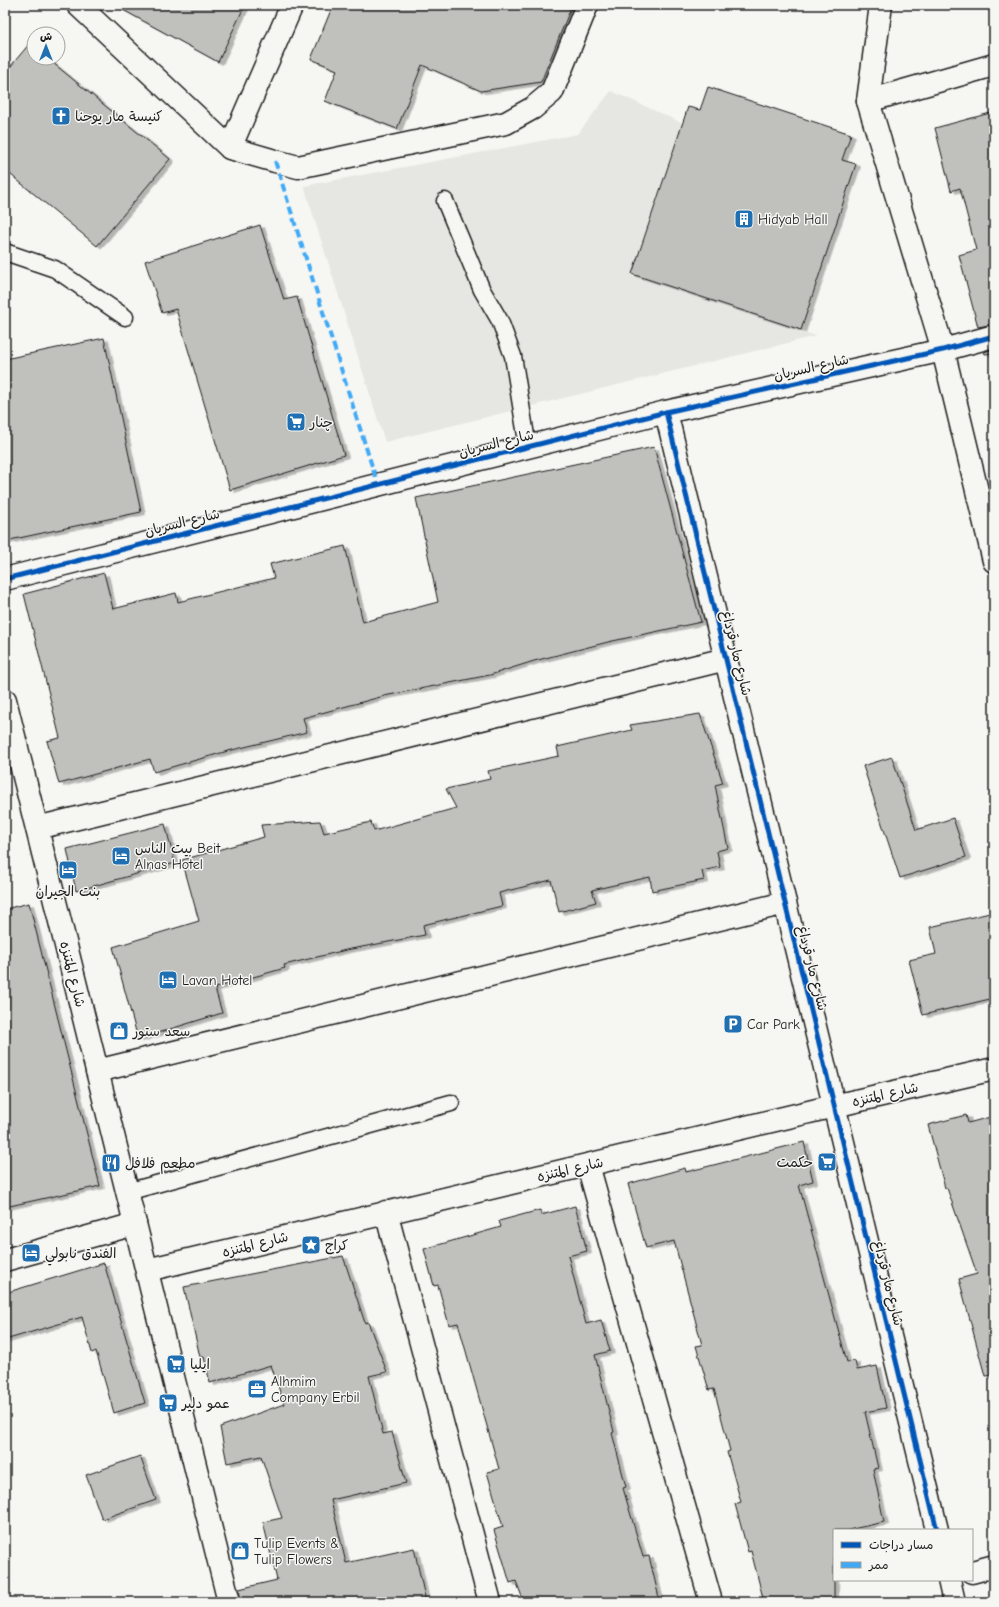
<svg xmlns="http://www.w3.org/2000/svg" width="999" height="1607" font-family="'Comic Neue','Playpen Sans Arabic',sans-serif">
<defs>
<filter id="shadow"><feDropShadow dx="4.5" dy="2.5" stdDeviation="0" flood-color="#0004"/></filter>
</defs>
<rect width="100%" height="100%" fill="#f6f6f2"/>
<filter id="ink" filterUnits="userSpaceOnUse"><feTurbulence type="fractalNoise" baseFrequency=".025" numOctaves="2"/><feDisplacementMap in="SourceGraphic" scale="8" xChannelSelector="R" yChannelSelector="G"/><feConvolveMatrix kernelMatrix="1 2 1 2 8 2 1 2 1" color-interpolation-filters="sRGB"/></filter>
<g filter="url(#ink)">
<!-- built -->
<polygon fill="#e6e6e2" points="611,91 682,123 632,274 816,336 385,442 304,186 578,134"/>
<!-- building -->
<g fill="#c0c0bd" stroke="#1c1c1c" filter="url(#shadow)">
<polygon points="114,5 245,5 218,62"/>
<polygon points="333,5 572,5 541,82 481,91 422,65 397,129 325,101 337,70 311,59"/>
<polygon points="30,43 34,47 34,58 47,58 170,159 97,246 5,170 5,73"/>
<polygon points="708,87 851,134 842,160 856,164 801,330 632,274 688,107 700,110"/>
<polygon points="994,112 994,324 978,327 959,255 976,250 960,188 951,191 935,128"/>
<polygon points="260,225 284,300 297,297 344,455 230,490 176,309 162,313 145,261"/>
<polygon points="104,338 141,512 5,541 5,359"/>
<polygon points="994,349 994,353 985,354 984,352"/>
<polygon points="654,447 701,622 608,642 534,661 490,675 384,696 303,718 307,732 228,751 154,772 150,759 59,784 47,741 60,738 24,594 104,573 113,609 176,593 178,602 274,578 270,564 345,546 363,622 438,602 416,498"/>
<polygon points="700,714 723,783 715,785 728,848 717,851 720,867 702,871 704,880 652,891 650,877 592,890 596,902 559,912 551,880 499,893 502,906 423,925 425,935 346,950 284,965 285,968 215,988 222,1013 138,1039 113,947 199,921 182,860 264,837 261,825 320,821 324,833 371,822 374,831 456,808 446,789 490,779 488,771 559,756 557,747 632,730 630,725"/>
<polygon points="892,757 916,830 953,818 966,857 900,878 863,766"/>
<polygon points="165,824 175,863 76,891 67,849"/>
<polygon points="29,903 100,1186 5,1207 5,909"/>
<polygon points="994,912 994,998 923,1015 909,960 936,954 930,927"/>
<polygon points="966,1115 968,1123 994,1116 994,1375 985,1376 959,1279 977,1274 947,1188 945,1188 928,1125"/>
<polygon points="804,1142 813,1181 799,1185 847,1362 855,1361 857,1370 877,1366 886,1408 865,1412 878,1468 873,1469 884,1522 848,1530 834,1530 834,1602 764,1602 751,1551 748,1552 735,1504 741,1502 727,1452 730,1451 714,1389 709,1390 696,1346 702,1345 674,1241 646,1248 628,1184 685,1168 686,1172"/>
<polygon points="575,1206 587,1251 568,1256 586,1324 601,1320 610,1351 595,1355 614,1432 612,1433 626,1487 623,1488 643,1557 649,1556 660,1602 524,1602 516,1581 510,1583 494,1530 503,1527 487,1472 499,1469 458,1323 449,1325 438,1285 434,1286 424,1249 501,1227 499,1221 540,1210 541,1215"/>
<polygon points="343,1256 365,1323 368,1322 387,1372 369,1376 383,1434 392,1432 406,1483 331,1500 346,1563 414,1548 426,1602 241,1602 239,1589 277,1580 263,1522 282,1518 261,1456 227,1463 220,1427 284,1404 271,1365 210,1383 204,1357 200,1357 184,1287"/>
<polygon points="104,1263 145,1403 114,1413 96,1351 92,1353 82,1317 5,1340 5,1293"/>
<polygon points="140,1456 156,1500 102,1519 86,1475"/>
</g>
<g fill="none" stroke-linecap="round" stroke-linejoin="round">
<!-- lane casing -->
<g stroke="#1c1c1c" stroke-width="19">
<g id="lane">
<polyline points="445,201 482,290 500,321 513,356 528,448"/>
<polyline points="5,252 55,269 125,317"/>
<polyline points="127,1192 451,1103"/>
</g>
</g>
<!-- street casing -->
<g stroke="#1c1c1c" stroke-width="25">
<g id="street">
<polyline points="78,5 230,148 275,161 298,167 506,123 533,108 552,92 587,5"/>
<polyline points="881,5 868,101 943,350 994,561"/>
<polyline points="868,101 994,65"/>
<polyline points="230,148 292,5"/>
<polyline points="666,412 937,1530"/>
<polyline points="5,579 666,412 943,350 994,336"/>
<polyline points="37,828 726,659"/>
<polyline points="97,1071 785,903"/>
<polyline points="588,1165 711,1602"/>
<polyline points="386,1212 490,1602"/>
<polyline points="147,1270 834,1106 994,1069"/>
<polyline points="972,1572 994,1566"/>
<polyline points="949,1580 954,1602"/>
</g>
</g>
<!-- secondary casing -->
<g stroke="#1c1c1c" stroke-width="25">
<g id="secondary">
<polyline points="5,700 229,1602"/>
<polyline points="5,1260 135,1224"/>
</g>
</g>
<!-- lane -->
<use href="#lane" stroke="#f6f6f2" stroke-width="16"/>
<!-- street -->
<use href="#street" stroke="#f6f6f2" stroke-width="22"/>
<!-- secondary -->
<use href="#secondary" stroke="#f6f6f2" stroke-width="22"/>
<!-- quiet -->
<polyline stroke="#3fa9f5" stroke-width="4" stroke-dasharray="8 4" stroke-linecap="butt" points="275,161 378,485"/>
<!-- cycleway casing -->
<g stroke="#f6f6f2" stroke-width="8">
<g id="cycleway">
<polyline points="666,412 937,1530"/>
<polyline points="5,579 666,412 943,350 994,336"/>
</g>
</g>
<!-- cycleway -->
<use href="#cycleway" stroke="#0057b8" stroke-width="5"/>
</g>
</g>
<!-- icons -->
<defs>
<g id="church-square" transform="scale(1)"><rect x="-9" y="-9" width="18" height="18" rx="4" fill="#1f6fb2" stroke="#f6f6f2"/><path d="M-1.2-6h2.4v3.5h3.3v2.4h-3.3V6h-2.4V-.1h-3.3v-2.4h3.3Z" fill="#fff"/></g>
<g id="building-square" transform="scale(1)"><rect x="-9" y="-9" width="18" height="18" rx="4" fill="#1f6fb2" stroke="#f6f6f2"/><path d="M-4-6H4V6H1V3H-1V6H-4ZM-2.5-4.3h1.7v1.8h-1.7ZM.8-4.3h1.7v1.8H.8ZM-2.5-1h1.7V.8h-1.7ZM.8-1h1.7V.8H.8Z" fill="#fff"/></g>
<g id="supermarket-square" transform="scale(1)"><rect x="-9" y="-9" width="18" height="18" rx="4" fill="#1f6fb2" stroke="#f6f6f2"/><path d="M-6-5.5h2.5l.6 2H6L4.5 2H-2.5L-4.4-4H-6ZM-1.5 3.2a1.3 1.3 0 1 0 .1 0ZM3 3.2a1.3 1.3 0 1 0 .1 0Z" fill="#fff"/></g>
<g id="hotel-square" transform="scale(1)"><rect x="-9" y="-9" width="18" height="18" rx="4" fill="#1f6fb2" stroke="#f6f6f2"/><path d="M-6-4.5h1.5V1H6V5H4.5V3h-9V5H-6ZM-4 0a1.8 1.8 0 1 1 3.6 0ZM.5 0V-2.5h3Q6-2.5 6 0Z" fill="#fff"/></g>
<g id="parking-square" transform="scale(1)"><rect x="-9" y="-9" width="18" height="18" rx="4" fill="#1f6fb2" stroke="#f6f6f2"/><path d="M-3.5-5.5H1a3.5 3.5 0 0 1 0 7H-1V5.5H-3.5ZM-1-3.4V-.6H.8a1.4 1.4 0 0 0 0-2.8Z" fill="#fff"/></g>
<g id="shop-square" transform="scale(1)"><rect x="-9" y="-9" width="18" height="18" rx="4" fill="#1f6fb2" stroke="#f6f6f2"/><path d="M-5-2.5h2.3a2.7 3.5 0 0 1 5.4 0H5L5.5 6h-11ZM-1.5-2.5h3a1.5 2.3 0 0 0-3 0Z" fill="#fff"/></g>
<g id="restaurant-square" transform="scale(1)"><rect x="-9" y="-9" width="18" height="18" rx="4" fill="#1f6fb2" stroke="#f6f6f2"/><path d="M-5-6h1v4h1v-4h1v4h1v-4h1v5L-1.5 .5V6h-2V.5L-5-1ZM5-6V6H3V1.5H1.5Q1.5-4 5-6Z" fill="#fff"/></g>
<g id="sight-square" transform="scale(1)"><rect x="-9" y="-9" width="18" height="18" rx="4" fill="#1f6fb2" stroke="#f6f6f2"/><path d="M0-6L1.8-2.2L6-1.7L2.9 1.2L3.7 5.4L0 3.3L-3.7 5.4L-2.9 1.2L-6-1.7L-1.8-2.2Z" fill="#fff"/></g>
<g id="office-square" transform="scale(1)"><rect x="-9" y="-9" width="18" height="18" rx="4" fill="#1f6fb2" stroke="#f6f6f2"/><path d="M-6-3h4V-5.5h4V-3h4V5H-6ZM-1-4.5V-3h2v-1.5ZM-6 0V1H6V0Z" fill="#fff"/></g>
</defs>
<g fill-rule="evenodd">
<use href="#church-square" x="61" y="116"/>
<use href="#building-square" x="744" y="219"/>
<use href="#supermarket-square" x="296" y="422"/>
<use href="#hotel-square" x="121" y="856"/>
<use href="#hotel-square" x="68" y="870"/>
<use href="#hotel-square" x="168" y="980"/>
<use href="#parking-square" x="733" y="1024"/>
<use href="#shop-square" x="119" y="1031"/>
<use href="#supermarket-square" x="827" y="1162"/>
<use href="#restaurant-square" x="111" y="1163"/>
<use href="#sight-square" x="311" y="1245"/>
<use href="#hotel-square" x="31" y="1253"/>
<use href="#supermarket-square" x="176" y="1364"/>
<use href="#office-square" x="257" y="1389"/>
<use href="#supermarket-square" x="168" y="1403"/>
<use href="#shop-square" x="240" y="1551"/>
</g>
<g text-anchor="middle" stroke-width="3" stroke-linejoin="round" paint-order="stroke">
<!-- poi labels -->
<g font-size="14" fill="#1c1c1c" stroke="#f6f6f2" text-anchor="start">
<text x="75" y="121">كنيسة مار يوحنا</text>
<text x="758" y="224">Hidyab Hall</text>
<text x="310" y="427">چنار</text>
<text x="135" y="853">بيت الناس Beit<tspan x="135" dy="16">Alnas Hotel</tspan></text>
<text x="68" y="896" text-anchor="middle">بنت الجيران</text>
<text x="182" y="985">Lavan Hotel</text>
<text x="747" y="1029">Car Park</text>
<text x="133" y="1036">سعد ستور</text>
<text x="813" y="1167" text-anchor="end">حكمت</text>
<text x="125" y="1168">مطعم فلافل</text>
<text x="325" y="1250">كراج</text>
<text x="45" y="1258">الفندق نابولي</text>
<text x="190" y="1369">ايليا</text>
<text x="271" y="1386">Alhmim<tspan x="271" dy="16">Company Erbil</tspan></text>
<text x="182" y="1408">عمو دلير</text>
<text x="254" y="1548">Tulip Events &amp;<tspan x="254" dy="16">Tulip Flowers</tspan></text>
</g>
<!-- street labels -->
<g font-size="14" fill="#1c1c1c" stroke="#f6f6f2">
<text transform="translate(811 367) rotate(-13)" y="5">شارع السريان</text>
<text transform="translate(496 443) rotate(-14)" y="5">شارع السريان</text>
<text transform="translate(182 522) rotate(-14)" y="5">شارع السريان</text>
<text transform="translate(737 653) rotate(76)" y="5">شارع مار قرداغ</text>
<text transform="translate(813 968) rotate(76)" y="5">شارع مار قرداغ</text>
<text transform="translate(73 974) rotate(76)" y="5">شارع المتنزه</text>
<text transform="translate(885 1094) rotate(-13)" y="5">شارع المتنزه</text>
<text transform="translate(570 1169) rotate(-13)" y="5">شارع المتنزه</text>
<text transform="translate(255 1244) rotate(-14)" y="5">شارع المتنزه</text>
<text transform="translate(889 1283) rotate(76)" y="5">شارع مار قرداغ</text>
</g>
</g>
<!-- margin -->
<rect width="999" height="1607" fill="none" stroke="#f6f6f2" stroke-width="20"/>
<rect x="10" y="10" width="979" height="1587" fill="none" stroke="#1c1c1c" stroke-width="1.5" filter="url(#ink)"/>
<!-- legend -->
<rect x="833" y="1529" width="140" height="52" fill="#f6f6f2" stroke="#9f9f9c"/>
<rect x="841" y="1542" width="20" height="6" fill="#0057b8" stroke="#9f9f9c"/>
<text x="869" y="1549" font-size="12" fill="#1c1c1c">مسار دراجات</text>
<rect x="841" y="1562" width="20" height="6" fill="#3fa9f5" stroke="#9f9f9c"/>
<text x="869" y="1569" font-size="12" fill="#1c1c1c">ممر</text>
<!-- north arrow -->
<g transform="translate(46 46)"><circle r="19" fill="#f6f6f2" stroke="#9f9f9c"/>
<path d="M0-3L7 15L0 10L-7 15Z" fill="#1f6fb2"/>
<text y="-6" font-size="11" font-weight="bold" text-anchor="middle" fill="#1c1c1c">ش</text>
</g>
</svg>
